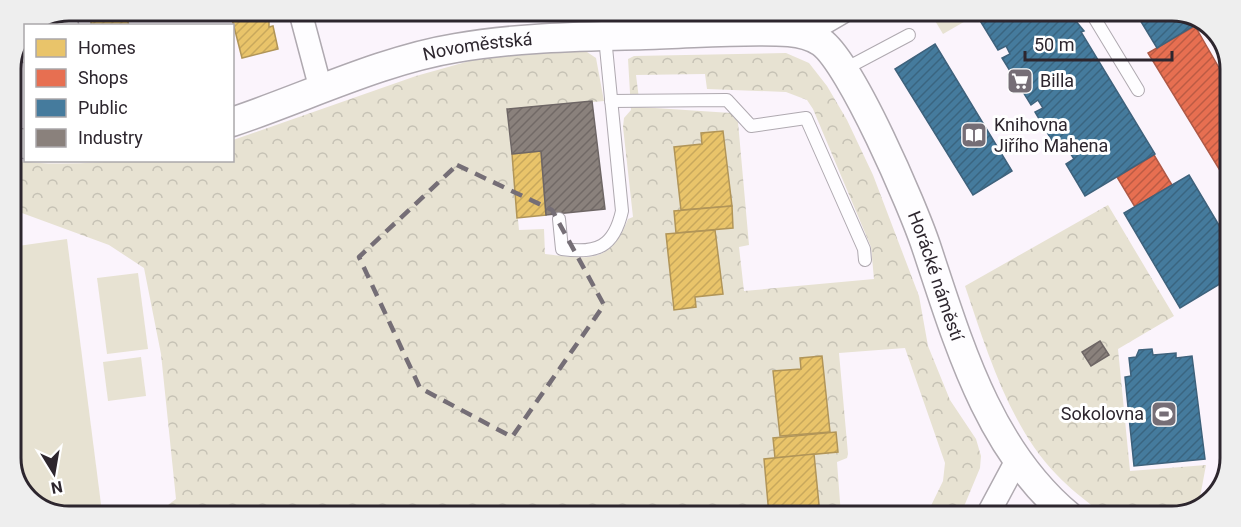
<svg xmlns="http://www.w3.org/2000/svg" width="1241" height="527" font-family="Roboto,sans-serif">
<defs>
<pattern id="forest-crowns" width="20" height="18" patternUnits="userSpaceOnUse" patternTransform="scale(1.5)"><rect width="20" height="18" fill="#e7e2d2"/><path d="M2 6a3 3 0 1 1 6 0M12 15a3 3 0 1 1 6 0" fill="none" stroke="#c6c2b5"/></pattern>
<pattern id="homes-hatch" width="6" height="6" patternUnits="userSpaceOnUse" patternTransform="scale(1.5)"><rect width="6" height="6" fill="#e9c46a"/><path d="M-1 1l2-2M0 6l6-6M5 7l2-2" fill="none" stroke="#c8a85c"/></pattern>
<pattern id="shops-hatch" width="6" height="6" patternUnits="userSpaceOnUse" patternTransform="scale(1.5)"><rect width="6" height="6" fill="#e76f51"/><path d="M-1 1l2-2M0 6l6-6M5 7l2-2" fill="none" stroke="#bc5b44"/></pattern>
<pattern id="public-hatch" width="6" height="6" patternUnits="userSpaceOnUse" patternTransform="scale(1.5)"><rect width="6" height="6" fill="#457b9d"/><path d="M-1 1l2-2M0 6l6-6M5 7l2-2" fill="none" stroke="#3a6580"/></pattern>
<pattern id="industry-hatch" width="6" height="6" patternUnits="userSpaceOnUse" patternTransform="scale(1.5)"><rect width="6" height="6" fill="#8a817c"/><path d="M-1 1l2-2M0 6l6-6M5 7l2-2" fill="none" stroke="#716966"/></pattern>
</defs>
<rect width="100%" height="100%" fill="#fbf4fc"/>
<!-- green -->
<g fill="#e7e2d2">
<polygon points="931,14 965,14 969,19 943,34"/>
<polygon points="67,239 102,512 47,512 22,493 11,462 11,247"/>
<polygon points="138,273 148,349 107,354 97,278"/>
<polygon points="141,357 146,396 108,401 103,362"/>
</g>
<!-- forest -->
<g fill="url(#forest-crowns)" fill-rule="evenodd">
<path d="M569,49L584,50L596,58L604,101L507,110L519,230L544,229L545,254C588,259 610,265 628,219L633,217L623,127L624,118L631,110L628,59L634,56L786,53L809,63L827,86L847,120L873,175L919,296L928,346L950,400L976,439L981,456L980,468L960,516H926L943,481L945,463L905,348L839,353L848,454L847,458L837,462L841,515L157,513L176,499L161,354L144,268L109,245L11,209V160C55,167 96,162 140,160C171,159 202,160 232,160L233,140L416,76L473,60ZM705,74L707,89L786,92L807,100L813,109L871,247L874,279L744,291L739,247L749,245L738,122L731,113L640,107L636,75Z"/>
<path d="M1108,205L1174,316L1118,349L1130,471L1206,465L1198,508L1172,516H1105C1089,503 1071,490 1056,474C1009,426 986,348 965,286Z"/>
</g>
<!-- homes -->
<g fill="url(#homes-hatch)" stroke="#b19558" stroke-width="1.5">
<polygon points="91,11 125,11 129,26 91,26"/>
<polygon points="230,11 269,11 269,27 273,26 278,49 242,58"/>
<polygon points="723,131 732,206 681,210 674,147 702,144 701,133"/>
<polygon points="541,151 546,215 517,218 512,154"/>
<polygon points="732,206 733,228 676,233 674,211"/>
<polygon points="715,230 723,294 695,297 696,307 674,310 666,234"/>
<polygon points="822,356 830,432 780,436 773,371 801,369 800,358"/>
<polygon points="836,432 838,452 775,458 773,438"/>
<polygon points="814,454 820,515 769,515 764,459"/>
</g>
<!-- shops -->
<g fill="url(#shops-hatch)" stroke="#af5946" stroke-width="1.5">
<polygon points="1195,26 1230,87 1229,174 1224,177 1148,53"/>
<polygon points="1154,155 1172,185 1135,207 1117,177"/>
</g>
<!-- public -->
<g fill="url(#public-hatch)" stroke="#3e627c" stroke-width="1.5">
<polygon points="987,14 1070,14 1084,31 1081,32 1155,154 1085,196 1066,164 1074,159 1062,140 1054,144 1035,112 1043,108 1038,100 1031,105 1002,58 1010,54 1006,46 998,50 979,19"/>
<polygon points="1149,15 1194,15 1202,21 1157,48 1140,20"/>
<polygon points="935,44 1012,171 973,195 895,69"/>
<polygon points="1189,175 1229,242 1228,279 1180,308 1124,213"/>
<polygon points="1152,349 1153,355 1176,353 1176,358 1192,356 1205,459 1134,466 1125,377 1131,376 1129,358 1136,357 1139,350"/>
</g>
<!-- industry -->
<g fill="url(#industry-hatch)" stroke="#6e6665" stroke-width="1.5">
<polygon points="592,101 605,209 546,215 541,151 512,154 507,109"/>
<polygon points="1100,341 1109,355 1091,366 1082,352"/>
</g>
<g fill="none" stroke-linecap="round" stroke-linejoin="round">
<!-- service casing -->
<g stroke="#afa9b0" stroke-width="14">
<g id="service">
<polyline points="1092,14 1138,90"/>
<polyline points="843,70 909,35"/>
<polyline points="611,101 727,100 751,126 806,118 864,249 865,260"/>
<path d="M559,219L562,249C597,254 614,247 622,211L605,37"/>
</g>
</g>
<!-- minor casing -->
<g stroke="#afa9b0" stroke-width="25">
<g id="minor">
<polyline points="300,11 321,90"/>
<polyline points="63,13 67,26"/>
<polyline points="798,13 805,34 841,13"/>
<polyline points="22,40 26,51"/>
<polyline points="987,516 1017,460"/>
</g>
</g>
<!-- tertiary casing -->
<g stroke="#afa9b0" stroke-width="31">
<g id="tertiary">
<path id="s1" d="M232,122C304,98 382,60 456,48C518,37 582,37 645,35C693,34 742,29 789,32C800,33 812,36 821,42C851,63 913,207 926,246C958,342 988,449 1069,516"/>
<polyline points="11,142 26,144"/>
</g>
</g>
<!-- service -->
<use href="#service" stroke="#fefdff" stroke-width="12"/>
<!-- minor -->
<use href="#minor" stroke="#fefdff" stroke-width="22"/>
<!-- tertiary -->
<use href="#tertiary" stroke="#fefdff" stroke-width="28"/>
</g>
<!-- marked area -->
<path fill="none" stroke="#756e76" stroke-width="4.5" stroke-dasharray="12 8" stroke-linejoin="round" d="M457,165L552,210L604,305L512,437L420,388L359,257Z"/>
<!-- icons -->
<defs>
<g id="supermarket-square" transform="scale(1.35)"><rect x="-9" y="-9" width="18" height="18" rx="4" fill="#756e76" stroke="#fff"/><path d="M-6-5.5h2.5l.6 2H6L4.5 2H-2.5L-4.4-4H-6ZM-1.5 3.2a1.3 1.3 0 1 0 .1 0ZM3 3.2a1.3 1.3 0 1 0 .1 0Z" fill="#fff"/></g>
<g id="library-square" transform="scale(1.35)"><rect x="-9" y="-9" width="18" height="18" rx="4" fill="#756e76" stroke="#fff"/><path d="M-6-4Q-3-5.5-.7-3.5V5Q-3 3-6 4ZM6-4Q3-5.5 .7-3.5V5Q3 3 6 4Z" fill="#fff"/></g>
<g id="stadium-square" transform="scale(1.35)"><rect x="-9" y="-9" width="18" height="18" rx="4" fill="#756e76" stroke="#fff"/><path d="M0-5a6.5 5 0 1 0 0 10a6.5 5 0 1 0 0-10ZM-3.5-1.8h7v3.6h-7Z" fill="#fff"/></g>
</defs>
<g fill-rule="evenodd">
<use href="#supermarket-square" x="1020" y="81"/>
<use href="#library-square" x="974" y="135"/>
<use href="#stadium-square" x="1164" y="414"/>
</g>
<g text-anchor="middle" stroke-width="6" stroke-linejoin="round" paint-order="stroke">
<!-- street labels -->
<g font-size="18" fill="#2d262e" stroke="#fff">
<text dy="6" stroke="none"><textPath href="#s1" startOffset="258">Novoměstská</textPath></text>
<text dy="6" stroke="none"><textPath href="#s1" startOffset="866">Horácké náměstí</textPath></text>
</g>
<!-- poi labels -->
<g font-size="18" fill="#2d262e" stroke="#fff" text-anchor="start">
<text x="1040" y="87">Billa</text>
<text x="994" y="131">Knihovna<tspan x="994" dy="21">Jiřího Mahena</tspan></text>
<text x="1144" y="420" text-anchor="end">Sokolovna</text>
</g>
</g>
<!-- crop -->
<path d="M0 0H1241V527H0ZM69 21H1172A48 48 0 0 1 1220 69V458A48 48 0 0 1 1172 506H69A48 48 0 0 1 21 458V69A48 48 0 0 1 69 21Z" fill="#eee" fill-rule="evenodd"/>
<path fill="none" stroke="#2d262e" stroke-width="3" d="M69 21H1172A48 48 0 0 1 1220 69V458A48 48 0 0 1 1172 506H69A48 48 0 0 1 21 458V69A48 48 0 0 1 69 21Z"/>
<!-- legend -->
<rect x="24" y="24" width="210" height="138" fill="#ffffff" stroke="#aba8ab" stroke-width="1.5"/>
<rect x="36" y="39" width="30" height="18" fill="#e9c46a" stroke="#aba8ab" stroke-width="1.5"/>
<text x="78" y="54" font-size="18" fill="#2d262e">Homes</text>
<rect x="36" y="69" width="30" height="18" fill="#e76f51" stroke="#aba8ab" stroke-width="1.5"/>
<text x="78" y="84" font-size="18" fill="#2d262e">Shops</text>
<rect x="36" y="99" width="30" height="18" fill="#457b9d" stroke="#aba8ab" stroke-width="1.5"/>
<text x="78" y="114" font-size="18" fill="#2d262e">Public</text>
<rect x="36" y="129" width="30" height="18" fill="#8a817c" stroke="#aba8ab" stroke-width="1.5"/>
<text x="78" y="144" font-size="18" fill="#2d262e">Industry</text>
<!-- north arrow -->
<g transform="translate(54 473) rotate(169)" stroke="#ffffff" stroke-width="4.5" paint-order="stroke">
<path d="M0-4.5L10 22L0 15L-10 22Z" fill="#2d262e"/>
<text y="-9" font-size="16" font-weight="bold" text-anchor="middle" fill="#2d262e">N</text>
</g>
<!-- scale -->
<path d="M1025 51v9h147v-9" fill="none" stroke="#2d262e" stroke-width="3"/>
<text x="1034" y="51" font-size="18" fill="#2d262e" stroke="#ffffff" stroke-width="4.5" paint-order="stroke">50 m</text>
</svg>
